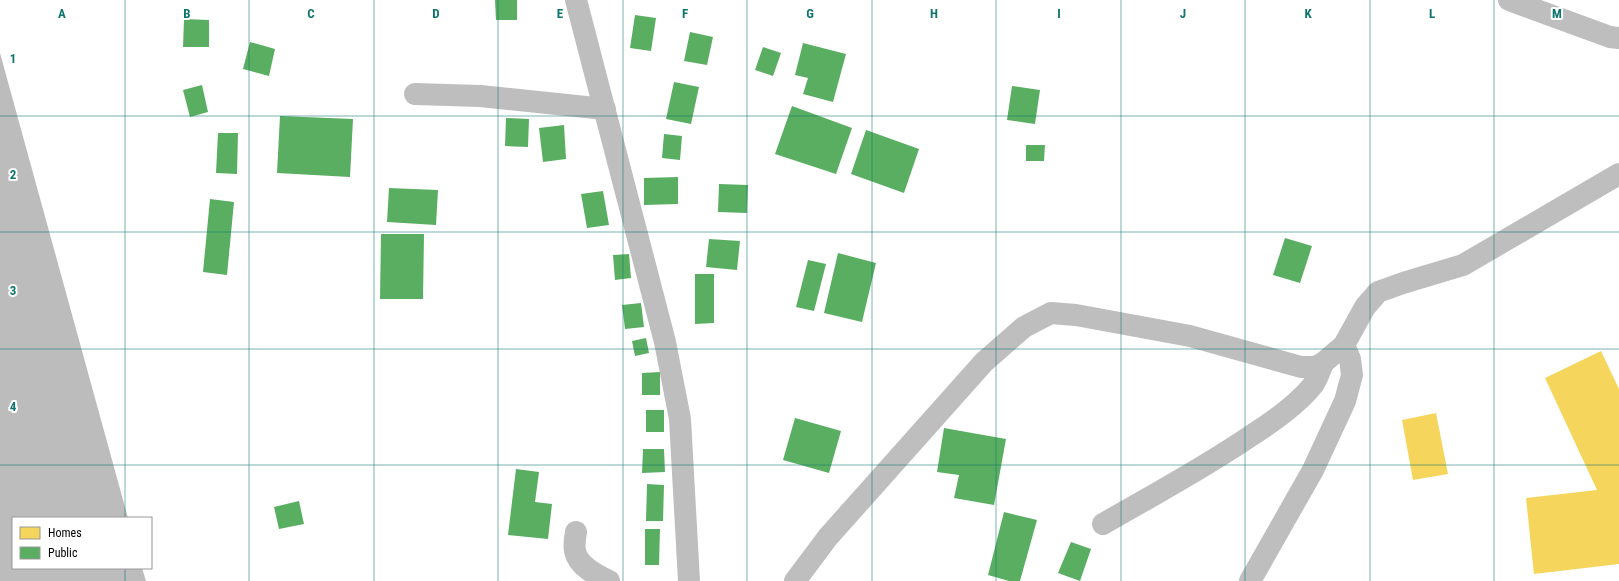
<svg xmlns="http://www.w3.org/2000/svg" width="1619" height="581" font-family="'Roboto Condensed',sans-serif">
<rect width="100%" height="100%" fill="#fff"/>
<!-- water -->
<polygon fill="#bcbcbc" points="0,53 128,518 13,518 13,568 142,568 146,581 0,581"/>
<!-- homes -->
<g fill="#f6d55c">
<polygon points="1601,351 1619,389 1619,564 1534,574 1526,498 1597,490 1545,378"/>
<polygon points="1436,413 1448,474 1413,480 1402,420"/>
</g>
<!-- public -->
<g fill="#5aae61">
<polygon points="495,0 517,0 517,20 496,20"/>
<polygon points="635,15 656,18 651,51 630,48"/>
<polygon points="184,19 209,20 209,47 183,47"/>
<polygon points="690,32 713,37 707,65 684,61"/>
<polygon points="250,42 275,49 269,76 243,69"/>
<polygon points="803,43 846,54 833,102 803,94 808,78 795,75"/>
<polygon points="763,47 781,53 773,76 755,70"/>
<polygon points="674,82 699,87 691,124 666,119"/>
<polygon points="202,85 208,112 190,117 183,90"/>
<polygon points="1012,86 1040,90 1035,124 1007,120"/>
<polygon points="792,106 852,128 836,174 775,154"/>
<polygon points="280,116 353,119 350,177 277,173"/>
<polygon points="506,118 529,119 528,147 505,146"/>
<polygon points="564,125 566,159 543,162 539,128"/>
<polygon points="866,130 919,149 904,193 851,174"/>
<polygon points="218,133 238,133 237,174 216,173"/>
<polygon points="664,134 682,136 680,160 662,158"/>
<polygon points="1026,145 1045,145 1044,161 1026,161"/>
<polygon points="678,177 678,204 644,205 644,178"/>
<polygon points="719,184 748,185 747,213 718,212"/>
<polygon points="389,188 438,190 436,225 387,222"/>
<polygon points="603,191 609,225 587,228 581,194"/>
<polygon points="210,199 234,202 227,275 203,272"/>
<polygon points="381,234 424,234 423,299 380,299"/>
<polygon points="1285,238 1312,246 1300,283 1273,275"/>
<polygon points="709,239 740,241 737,270 706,267"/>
<polygon points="838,253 876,263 862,322 824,313"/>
<polygon points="629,254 631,278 615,280 613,255"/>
<polygon points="808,260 826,264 814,311 796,307"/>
<polygon points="695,274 714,274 714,323 695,324"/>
<polygon points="641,303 644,327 625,329 622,305"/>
<polygon points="646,338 649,353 635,356 632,341"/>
<polygon points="660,372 660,395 642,395 642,373"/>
<rect x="646" y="410" width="18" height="22"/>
<polygon points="795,418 841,431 829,473 783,460"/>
<polygon points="944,428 1006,439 994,505 954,498 959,475 937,472"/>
<polygon points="643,449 664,449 665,472 642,473"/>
<polygon points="516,469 539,472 535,502 552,504 548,539 508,535"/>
<polygon points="647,484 664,485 663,521 646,521"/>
<polygon points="299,501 304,524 279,529 274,507"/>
<polygon points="1004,512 1037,520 1020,581 1009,581 988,575"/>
<polygon points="645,529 660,529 659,565 645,565"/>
<polygon points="1071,542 1091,549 1080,581 1058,573"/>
</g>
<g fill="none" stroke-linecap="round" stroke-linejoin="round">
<!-- street -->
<g stroke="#bebebe" stroke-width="22">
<polyline points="576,0 665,342 680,419 689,581"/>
<polyline points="1509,0 1610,37 1619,38"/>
<polyline points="415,94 480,96 605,109"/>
<path d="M1103,524C1153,495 1204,468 1252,435C1274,421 1297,405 1313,385C1318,378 1320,370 1323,363"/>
<path d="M576,532C575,537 574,545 575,551C578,566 596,575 609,581"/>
<polyline points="795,581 828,537 984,362 1024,327 1051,313 1076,315 1190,336 1301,367 1315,367 1323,363 1344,345 1365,307 1378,292 1403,283 1463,265 1619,174"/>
<polyline points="1250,581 1313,470 1345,401 1352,375 1350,359 1344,345"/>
</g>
</g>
<!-- grid -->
<path fill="none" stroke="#0f766e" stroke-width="1" stroke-opacity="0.55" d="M125,0V518M249,0V581M374,0V581M498,0V581M623,0V581M747,0V581M872,0V581M996,0V581M1121,0V581M1245,0V581M1370,0V581M1494,0V581M0,116H1619M0,232H1619M0,349H1619M0,465H1619M125,568V581"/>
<g font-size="13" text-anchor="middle" font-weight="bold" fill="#0f766e" stroke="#fff" stroke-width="4" stroke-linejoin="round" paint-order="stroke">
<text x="62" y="18">A</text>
<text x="187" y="18">B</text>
<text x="311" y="18">C</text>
<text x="436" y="18">D</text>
<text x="560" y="18">E</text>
<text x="685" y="18">F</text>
<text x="810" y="18">G</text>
<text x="934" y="18">H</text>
<text x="1059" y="18">I</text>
<text x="1183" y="18">J</text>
<text x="1308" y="18">K</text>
<text x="1432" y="18">L</text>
<text x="1557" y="18">M</text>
<text x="13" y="63">1</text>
<text x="13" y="179">2</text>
<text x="13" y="295">3</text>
<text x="13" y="411">4</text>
</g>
<!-- legend -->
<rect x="12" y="517" width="140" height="52" fill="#ffffff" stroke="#999999"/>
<rect x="20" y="527" width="20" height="12" fill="#f6d55c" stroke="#999999"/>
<text x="48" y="537" font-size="12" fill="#000000">Homes</text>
<rect x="20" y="547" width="20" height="12" fill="#5aae61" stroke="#999999"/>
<text x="48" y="557" font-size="12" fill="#000000">Public</text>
</svg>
